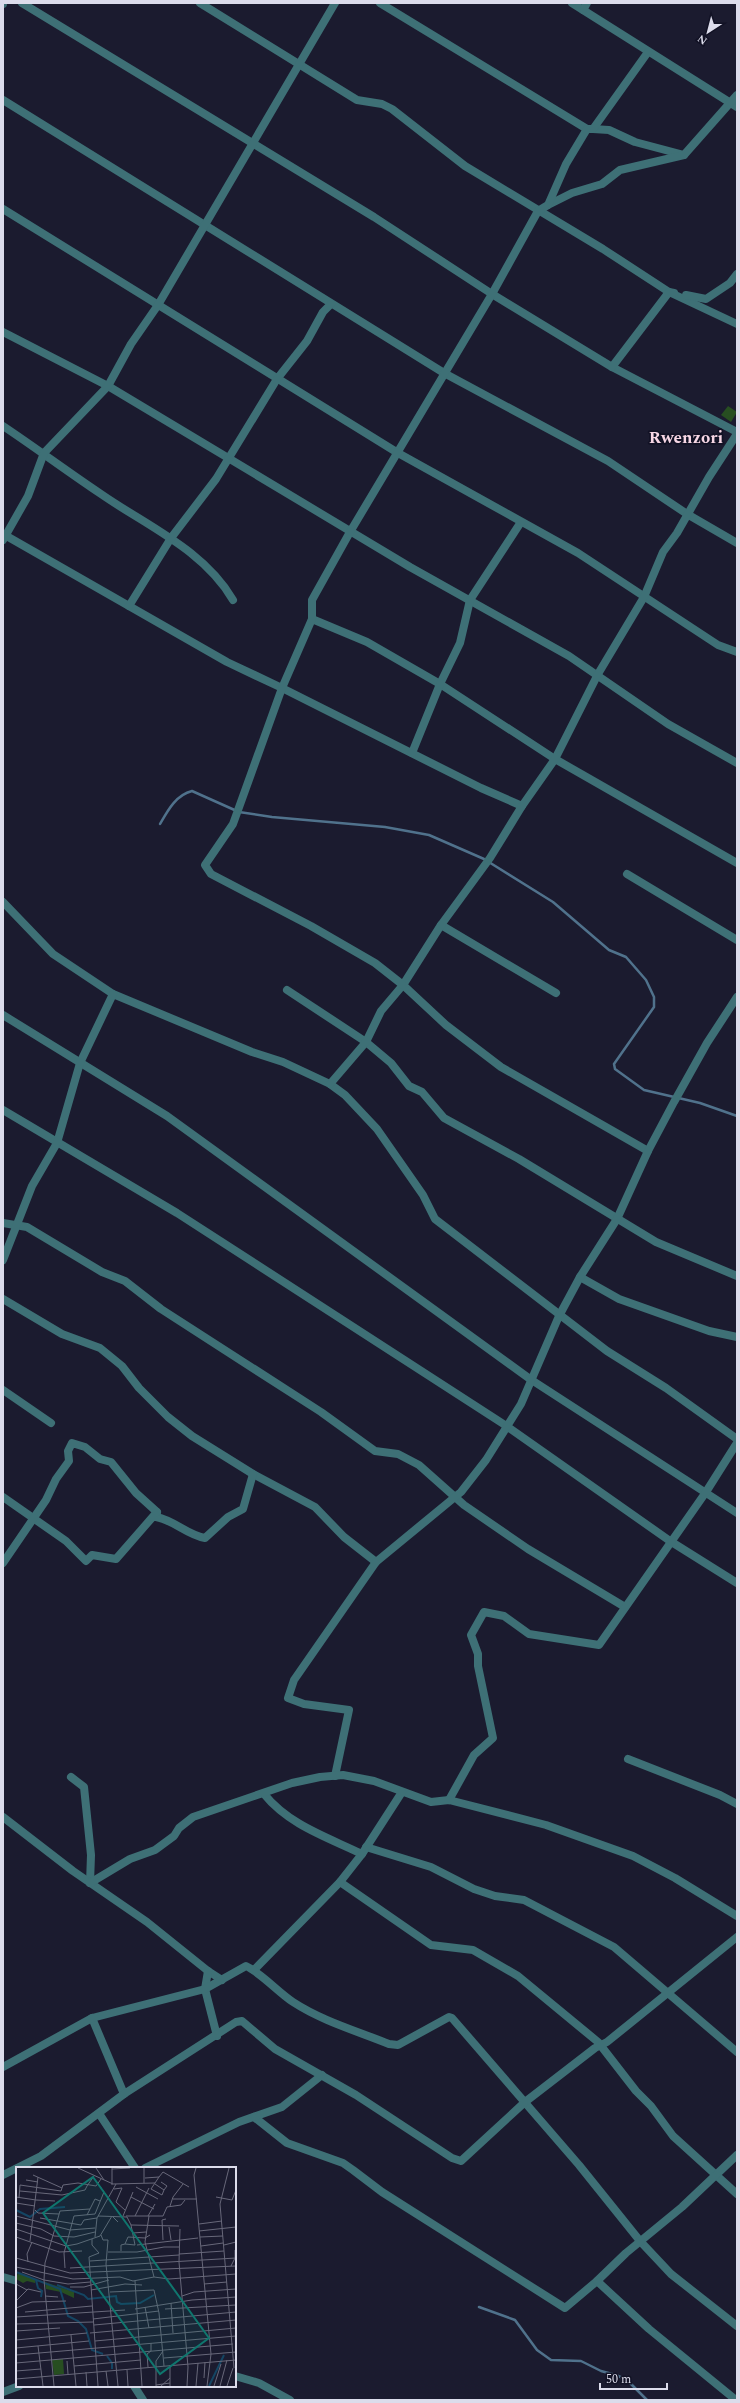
<svg xmlns="http://www.w3.org/2000/svg" width="740" height="2403" font-family="Spectral,serif">
<rect width="100%" height="100%" fill="#1b1b2f"/>
<!-- green -->
<polygon fill="#274e21" points="728,406 737,412 731,422 721,415"/>
<g fill="none" stroke-linecap="round" stroke-linejoin="round">
<!-- stream -->
<g stroke="#50728c" stroke-width="2.5">
<path d="M160,824C168,810 176,795 192,791L239,812L272,817L385,827L429,835L484,859L553,902L609,950L626,957L646,980L654,997V1007L614,1064L615,1069L644,1090L700,1103L737,1116"/>
<polyline points="479,2307 515,2320 537,2350 551,2360 581,2361 601,2371 616,2375 627,2380 647,2400"/>
</g>
<!-- minor -->
<g stroke="#3e7076" stroke-width="8">
<polyline points="22,3 374,217 492,294 612,367 737,432"/>
<polyline points="200,3 357,100 382,104 392,109 465,166 603,249 669,292 737,324"/>
<polyline points="380,3 587,129"/>
<polyline points="572,3 737,107"/>
<polyline points="3,4 3,3"/>
<polyline points="583,10 587,3"/>
<polyline points="3,100 444,373 608,461 687,514 737,543"/>
<polyline points="593,129 609,130 635,142 684,155"/>
<polyline points="548,205 572,193 602,184 620,170 684,155 737,95"/>
<polyline points="3,209 398,453 578,553 718,645 737,652"/>
<polyline points="686,295 706,299 730,283 737,274"/>
<polyline points="3,332 108,386 410,567 569,656 668,724 737,763"/>
<polyline points="612,367 669,292 674,293"/>
<path d="M3,426C36,448 68,472 101,494C147,526 204,550 233,600"/>
<polyline points="3,534 227,662 282,688 481,788 522,806"/>
<polyline points="3,540 28,496 44,453 108,386 131,344 158,305 335,3"/>
<polyline points="129,606 171,538 216,479 277,379 307,341 323,312 331,304"/>
<polyline points="312,619 367,642 440,684 555,759 737,863"/>
<polyline points="412,753 440,684 460,643 470,600 521,522"/>
<polyline points="627,874 737,940"/>
<polyline points="3,902 53,954 113,994 252,1052 283,1062 330,1084 345,1095 377,1129 423,1195 435,1219 607,1351 666,1388 737,1439"/>
<polyline points="441,925 556,993"/>
<polyline points="287,990 366,1042 391,1063 409,1086 422,1092 444,1118 519,1159 656,1242 737,1276"/>
<polyline points="3,1015 167,1116 530,1379 737,1513"/>
<polyline points="330,1084 366,1042 381,1011 403,985 441,925 490,858 522,806 555,759 598,674 644,597 663,552 677,533 709,477 737,434"/>
<polyline points="3,1110 177,1213 505,1425 670,1541 737,1583"/>
<polyline points="648,1151 501,1067 446,1025 403,985 375,963 311,926 211,874 205,865 233,824 282,688 312,619 312,600 350,532 492,294 538,211 548,205 566,164 587,129 593,129 648,52"/>
<polyline points="3,1223 27,1227 102,1272 125,1281 161,1309 321,1412 375,1451 398,1454 419,1465 464,1505 528,1549 625,1607"/>
<polyline points="3,1260 32,1186 57,1143 80,1063 113,994"/>
<polyline points="580,1277 619,1299 709,1331 737,1337"/>
<polyline points="3,1299 62,1334 100,1348 122,1366 139,1388 168,1417 192,1436 253,1474 315,1507 344,1537 376,1562"/>
<polyline points="3,1390 51,1423"/>
<path d="M3,1497L66,1541L86,1561L92,1555L116,1559L157,1512L156,1517C174,1520 187,1535 205,1538L228,1517L243,1509L253,1474"/>
<polyline points="3,1563 46,1500 56,1479 69,1461 68,1451 72,1443 85,1447 100,1459 111,1462 136,1493 157,1512"/>
<polyline points="628,1759 720,1795 737,1804"/>
<polyline points="335,1776 349,1710 304,1704 288,1698 294,1680 376,1562 461,1492 486,1460 521,1404 559,1316 580,1277 617,1219 648,1151 674,1102 707,1043 737,997"/>
<polyline points="71,1777 84,1787 91,1855 90,1883"/>
<path d="M264,1794C289,1825 327,1837 362,1854"/>
<polyline points="449,1800 474,1755 493,1738 478,1666 478,1654 471,1635 484,1612 504,1616 529,1634 599,1645 706,1492 737,1443"/>
<polyline points="3,1817 73,1871 147,1922 208,1971 222,1980"/>
<polyline points="366,1847 431,1867 474,1889 495,1896 524,1900 614,1947 737,2052"/>
<polyline points="340,1882 431,1945 473,1950 518,1976 598,2042 636,2091 651,2106 673,2136 737,2194"/>
<polyline points="90,1883 130,1859 155,1850 174,1836 179,1828 193,1817 292,1783 320,1777 343,1775 374,1781 431,1802 449,1800 546,1825 633,1856 675,1878 737,1916"/>
<polyline points="254,1970 340,1882 362,1854 402,1792"/>
<polyline points="208,1971 205,1989 217,2036"/>
<polyline points="92,2018 124,2094"/>
<path d="M3,2067L92,2018L205,1989L246,1966C261,1973 278,1992 293,2002C322,2021 357,2031 389,2044L398,2045L449,2017L452,2018L579,2165L640,2241L671,2274L737,2326"/>
<polyline points="100,2115 135,2168"/>
<polyline points="254,2117 287,2143 343,2163 353,2170 382,2192 565,2308 597,2281 626,2253 682,2207 737,2155"/>
<polyline points="145,2168 239,2122 282,2107 322,2075"/>
<polyline points="3,2175 41,2156 124,2094 236,2022 242,2021 275,2049 356,2095 452,2158 461,2161 525,2102 595,2048 607,2042 737,1937"/>
<polyline points="3,2277 17,2281"/>
<polyline points="597,2281 649,2329 736,2400"/>
<polyline points="235,2376 259,2383 290,2400"/>
<polyline points="134,2386 143,2400"/>
<polyline points="3,2392 19,2386"/>
</g>
</g>
<g text-anchor="middle" stroke-width="3.5" stroke-linejoin="round" paint-order="stroke">
<!-- quarter labels -->
<g font-size="17" font-weight="bold" fill="#f7d7e5" stroke="#121225">
<text x="686" y="443">Rwenzori</text>
</g>
</g>
<!-- overview -->
<g transform="translate(16 2167)">
<rect width="220" height="220" fill="#1b1b2f"/>
<path d="M2,106L19,112V116L11,114L7,116L0,112ZM29,115L58,125V131L45,125L30,122ZM47,192L48,207L38,208L36,193Z" fill="#274e21"/>
<path fill="none" stroke="#144563" stroke-width="2" d="M0,43L14,50L24,42L49,40M0,105L44,122L52,149L62,154L70,162L76,183L87,187M20,113L22,121L26,124L25,130M41,118L68,128L72,132L100,129L101,135L105,137L124,136L138,128M91,189L96,196V202M193,219L208,188"/>
<path fill="none" stroke="#68687a" stroke-width="1" d="M62,1L97,17L139,16M80,1L88,13M180,1L178,8L195,187L191,219M213,1L204,37L218,201M96,2L114,1M17,8L46,21M143,10L147,5L173,20M129,11L143,10L135,22L146,28L148,23L139,17M10,13L22,15M145,15L151,19L148,23M128,16V1M96,18V1M71,19L78,9M120,20L142,32M98,22L106,21L100,35L109,43M4,24L46,28L69,23L71,19M45,24L47,18L62,16L80,19L85,12M0,30L20,33M115,30L138,42M200,30L216,33L220,23M3,31L4,18L45,24M157,32H181M20,33L39,34M0,36L19,39M154,39L157,30L167,17M19,43L22,46L43,47M71,48L79,32L84,34M0,49L54,63L79,61M82,49L111,50L115,58L119,78L109,77M107,49L117,25M110,49H147L151,40L165,38L169,33M119,49L133,21M132,49L139,37M133,49L129,75L138,110M24,51L65,58L68,53L81,51M0,56L25,62L38,69L58,70L79,65M183,57L206,54M115,58L163,59M153,60L155,73M0,62L50,79L61,77L84,69L96,49L102,55M164,62L163,95L172,200L171,219M183,64L220,60M117,66L130,65M85,68L87,73H92L90,97L102,219M0,70L43,85L66,84M79,70L81,51L100,17M184,70L207,69M76,72V78L83,86L73,90L82,219M147,73L146,53L150,52M14,74L22,10M121,78L182,71M208,78L220,75M185,79L207,76M105,84V78L109,77L112,70L129,71L134,68M92,85H121L148,80H163M163,87L208,84M0,91L54,106L220,99M74,94L163,88M12,95L11,87L16,75M215,99L219,91V83M0,100L57,112L104,110L117,114L138,110L153,112L220,107M49,101L48,86L58,49L79,47L88,25L83,18M54,101L220,91M6,105L28,113L52,117L74,115M119,114L126,219M0,117L11,123M188,117L211,115M54,120H68L93,113M75,123L109,117L126,118M94,125L138,123L143,146L148,199M29,129L42,130M166,129L178,125L220,122M0,134L12,122L25,125M155,136L157,166M129,140L133,161M0,141L16,135L50,134M119,142L176,133L220,130M149,142L220,138M9,145L76,139M0,150L109,143M77,152L143,144M0,157L77,155M78,158L220,145M0,164L44,161M74,166L220,153M55,168L60,219M0,173L71,166M79,174L220,161M22,179L27,219M0,181L73,174M0,188L220,169M148,191L220,185M51,194L52,207M0,196L217,177M154,198V219M58,199L125,193M132,200L131,187L135,184V176M111,203L112,219M0,204L25,202M90,204L92,219M70,205L71,219M188,211L189,195M0,212L220,193M140,218L154,216M38,219L28,113L29,96L44,44L74,42M140,219V194L147,184M145,219L154,211M180,219L182,196M198,219L205,197M204,219L211,193M211,219L217,201"/>
<path fill="#0f766e" fill-opacity="0.15" stroke="#0f766e" stroke-width="2" d="M77,10L193,171L144,207L27,46Z"/>
<rect width="220" height="220" fill="none" stroke="#dcdceb" stroke-width="2"/>
</g>
<!-- border -->
<rect width="740" height="2403" fill="none" stroke="#dcdceb" stroke-width="8"/>
<!-- north arrow -->
<g transform="translate(708 32) rotate(216)" stroke="#121225" stroke-width="3" paint-order="stroke">
<path d="M0-3L7 15L0 10L-7 15Z" fill="#dcdceb"/>
<text y="-6" font-size="11" font-weight="bold" text-anchor="middle" fill="#dcdceb">N</text>
</g>
<!-- scale -->
<path d="M600 2383v6h67v-6" fill="none" stroke="#dcdceb" stroke-width="2"/>
<text x="606" y="2383" font-size="12" fill="#dcdceb" stroke="#121225" stroke-width="3" paint-order="stroke">50 m</text>
</svg>
